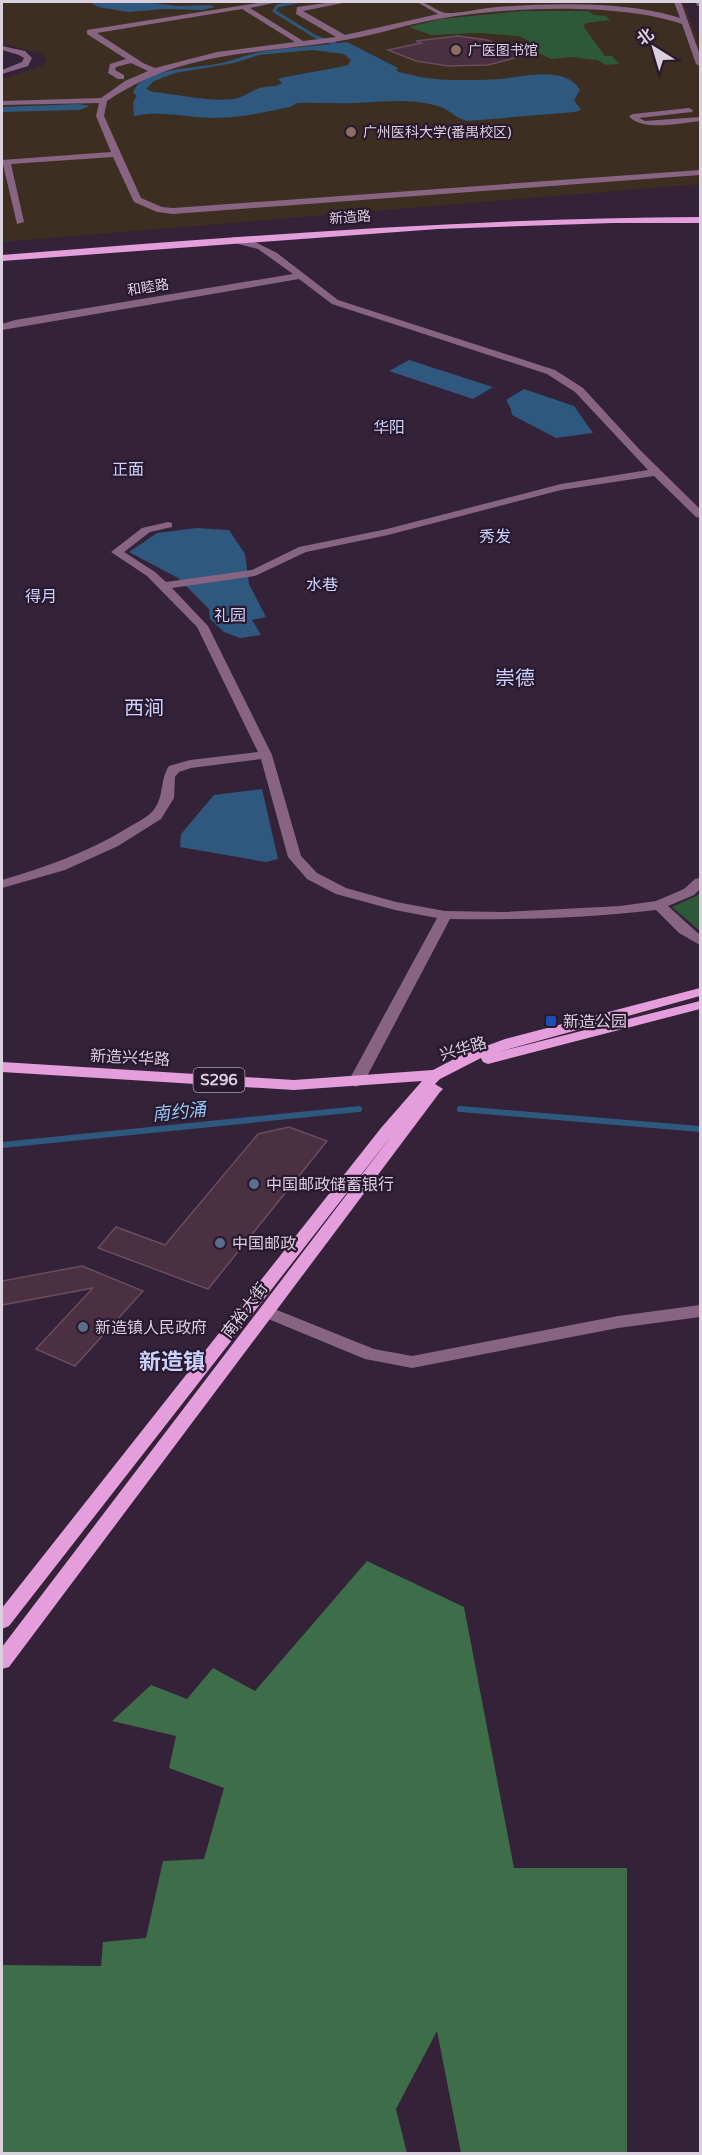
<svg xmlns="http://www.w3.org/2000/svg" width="702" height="2155" font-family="'Varela Round','Noto Sans SC',sans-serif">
<rect width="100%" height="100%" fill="#342238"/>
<!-- education -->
<polygon fill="#3d2e22" points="2,2 683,2 700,44 700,184 2,242 2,79 43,65 47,59 41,54 2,43"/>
<!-- green -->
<g fill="#2d5938">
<polygon points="522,11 588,11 594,15 606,16 610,20 587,23 583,26 605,56 612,56 619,64 606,65 597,60 571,57 551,59 534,51 529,41 519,36 479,33 431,35 409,27 441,19"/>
<polygon points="700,894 700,931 672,907"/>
</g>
<!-- forest -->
<polygon fill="#3e6d4a" points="367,1561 464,1607 514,1868 627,1868 627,2153 461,2153 437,2031 396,2109 407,2153 2,2153 2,1965 101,1966 103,1942 146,1938 163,1861 204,1859 224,1788 169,1768 176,1736 112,1721 151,1685 187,1699 213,1668 255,1691"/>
<!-- water -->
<g fill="#2e587d" fill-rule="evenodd">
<polygon points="90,2 144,2 178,6 210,5 215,7 202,10 165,9 128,12 98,7"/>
<path d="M347,42L398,68L396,70L399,72C417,77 436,80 454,80C470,80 486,80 501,79C524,77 565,65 580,90L574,100L581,110L575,112L467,121C455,118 448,108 434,105C407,98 381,102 354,103C335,104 316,102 297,103L290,107C265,112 241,118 215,118C187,118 162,110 134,116L133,102L137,96L133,93C139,70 191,68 211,65C230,62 247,54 265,51C293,47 320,46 347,42ZM312,50L344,54L351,60L348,65L340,67L285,77L278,79L282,83C276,87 272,86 264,87C255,88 245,97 234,99C207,102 179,94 153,92L146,89L154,81L175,73L234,63L259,55Z"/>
<polygon points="78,104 90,106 79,110 2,112 2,107"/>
<polygon points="409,360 493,387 473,399 389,371"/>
<polygon points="524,389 574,406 593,433 556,438 512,415 511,409 506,400"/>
<polygon points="197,528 229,530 245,554 249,584 266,617 252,620 261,635 240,638 224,632 210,619 209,609 178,578 129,552 157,533"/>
<polygon points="262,789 278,859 266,862 180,847 181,834 214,795"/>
</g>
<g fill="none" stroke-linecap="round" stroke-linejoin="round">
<!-- stream-far1 -->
<polyline stroke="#2e587d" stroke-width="3" points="297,2 277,6 274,11 316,37 336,44"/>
<!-- stream -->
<g stroke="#2e587d" stroke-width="6">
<polyline points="460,1109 700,1129"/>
<polyline points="2,1145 359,1109"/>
</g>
</g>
<!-- building -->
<g fill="#4a3040" stroke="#694d5e" stroke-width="1.5">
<polygon points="458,36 487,40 526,55 488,65 448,66 416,61 388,50 421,43 416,41"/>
<polygon points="289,1127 327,1141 208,1289 98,1248 116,1227 165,1245 258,1134"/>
<polygon points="82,1266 143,1291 75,1366 36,1349 93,1288 2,1305 2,1281"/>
</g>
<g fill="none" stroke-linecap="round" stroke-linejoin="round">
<!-- minor -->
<g fill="#876482" fill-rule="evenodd">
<path d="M264,2H278L250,8L303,41L336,37L296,14L297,7L333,2H348L303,11L345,35L438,14L417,2C429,2 435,11 446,13C456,14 484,8 497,7C550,3 629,1 680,18L674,2H681L700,55V66L696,64L682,24C618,2 505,7 438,19C407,24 377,35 345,40C259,55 183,49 107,101L104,116L141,198L162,207L173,208L700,170V175L173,214L157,212L134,202L113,157L11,164L24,222L17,224L2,160L111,152L96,116L99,103L2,105V101L101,98L125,81L148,71L131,63L116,67L115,70L124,75V79H118L108,73L110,64L126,59L87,34V30ZM242,9L295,42L217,52L155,68L143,63L97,33Z"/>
<polygon points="696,2 700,2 700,6 697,6"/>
<polygon points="2,46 25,51 32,58 28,66 2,74 2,70 22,62 24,58 19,55 2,50"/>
<path d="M689,108L693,110L692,112L639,118L645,121L700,117V121C682,123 641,132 629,116L633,114Z"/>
<path d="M234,237L251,240L277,253L338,300L555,370L583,388L640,450L700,509V518L696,517L654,476L561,490L388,535L306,552L255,576L172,588L208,626L272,755L301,856L317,873L346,888L396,902L445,911L503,912L620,906L656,901L684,889L695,879L700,878V889L694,895L668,906L700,935V945L679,933L656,910C588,918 518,920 450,919L364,1082L356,1087L348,1082L437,918L395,910L336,894L307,879L288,857L261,759L191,768L179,772L175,777L174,798L161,819L118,846L65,870L2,888V880C46,867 89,852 129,827C136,823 146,818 152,812C165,798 159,781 169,766L190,760L258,752L197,627L147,576L111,552L142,528L168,522L172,523V527L150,532L124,552L155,572L166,582L252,570L299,547L387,529L561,484L648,470L575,392L547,374L332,304L299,279L2,330V324L15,320L293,274L258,249L231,242V238Z"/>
<polygon points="700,1305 700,1317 618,1328 412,1368 365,1359 261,1316 259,1312 261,1308 267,1306 374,1349 412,1356 618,1316"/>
</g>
<!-- major -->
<g fill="#e49edc" fill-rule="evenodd">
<path d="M700,217V223H613L438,229L2,261V255C235,237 467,218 700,217Z"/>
<polygon points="700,988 700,996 498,1052 700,1001 700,1009 488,1064 483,1062 481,1058 440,1079 435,1084 443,1089 440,1092 9,1667 2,1669 2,1647 392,1135 9,1626 2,1629 2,1608 381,1128 422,1081 294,1090 2,1072 2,1062 294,1080 433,1070 462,1055 505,1039"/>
</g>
</g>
<!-- markers -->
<g fill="#8d6e63" stroke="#29192e" stroke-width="2">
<circle cx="456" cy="50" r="6"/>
<circle cx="351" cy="132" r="6"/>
</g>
<rect fill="#1a4fb4" stroke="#29192e" stroke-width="2" x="545" y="1015" width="12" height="12" rx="3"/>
<g fill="#5c6f8a" stroke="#29192e" stroke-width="2">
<circle cx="254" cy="1184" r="6"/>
<circle cx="220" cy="1243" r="6"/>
<circle cx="83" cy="1327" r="6"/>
</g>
<g text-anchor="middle" stroke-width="4.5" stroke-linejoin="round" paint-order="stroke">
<!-- far-poi labels -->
<g font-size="14" fill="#dbd0de" stroke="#29192e" text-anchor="start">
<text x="468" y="55">广医图书馆</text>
<text x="363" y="137">广州医科大学(番禺校区)</text>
</g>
<!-- far-street labels -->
<g font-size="14" fill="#dbd0de" stroke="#29192e">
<text transform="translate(350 217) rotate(-4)" y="5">新造路</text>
<text transform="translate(148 287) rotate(-9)" y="5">和睦路</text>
</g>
<!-- shield labels -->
<rect fill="#29192e" stroke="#a699a9" stroke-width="1.5" x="193.5" y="1068" width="51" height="24" rx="4.5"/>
<g font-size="15" font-weight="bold" fill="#dbd0de">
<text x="219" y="1085">S296</text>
</g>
<!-- far-quarter labels -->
<g font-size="16" fill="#cbd1fc" stroke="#29192e">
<text x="389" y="433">华阳</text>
<text x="128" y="475">正面</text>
<text x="495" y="542">秀发</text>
<text x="322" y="590">水巷</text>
<text x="41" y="602">得月</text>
<text x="230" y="621">礼园</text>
</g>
<!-- poi labels -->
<g font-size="16" fill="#dbd0de" stroke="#29192e" text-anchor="start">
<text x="563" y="1027">新造公园</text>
<text x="266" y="1190">中国邮政储蓄银行</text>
<text x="232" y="1249">中国邮政</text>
<text x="95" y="1333">新造镇人民政府</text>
</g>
<!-- street labels -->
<g font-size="16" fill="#dbd0de" stroke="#29192e">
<text transform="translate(463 1048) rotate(-16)" y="6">兴华路</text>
<text transform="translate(130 1057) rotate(3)" y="6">新造兴华路</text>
<text transform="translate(244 1310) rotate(-53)" y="6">南裕大街</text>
</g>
<!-- water labels -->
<g font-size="18" font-style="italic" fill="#95c8f7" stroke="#29192e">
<text transform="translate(179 1112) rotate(-6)" y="6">南约涌</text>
</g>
<!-- quarter labels -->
<g font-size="20" fill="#cbd1fc" stroke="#29192e">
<text x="515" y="685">崇德</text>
<text x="144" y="715">西涧</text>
</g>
<!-- district labels -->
<g font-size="22" font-weight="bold" fill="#cbd1fc" stroke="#29192e">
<text x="172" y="1369">新造镇</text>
</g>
</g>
<!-- border -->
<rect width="702" height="2155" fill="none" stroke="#dbd0de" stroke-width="6"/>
<!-- north arrow -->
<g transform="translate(654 48) rotate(323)" stroke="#29192e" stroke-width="4.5" paint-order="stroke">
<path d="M0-4.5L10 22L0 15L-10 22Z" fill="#dbd0de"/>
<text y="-9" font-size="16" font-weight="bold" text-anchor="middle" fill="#dbd0de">北</text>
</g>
</svg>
